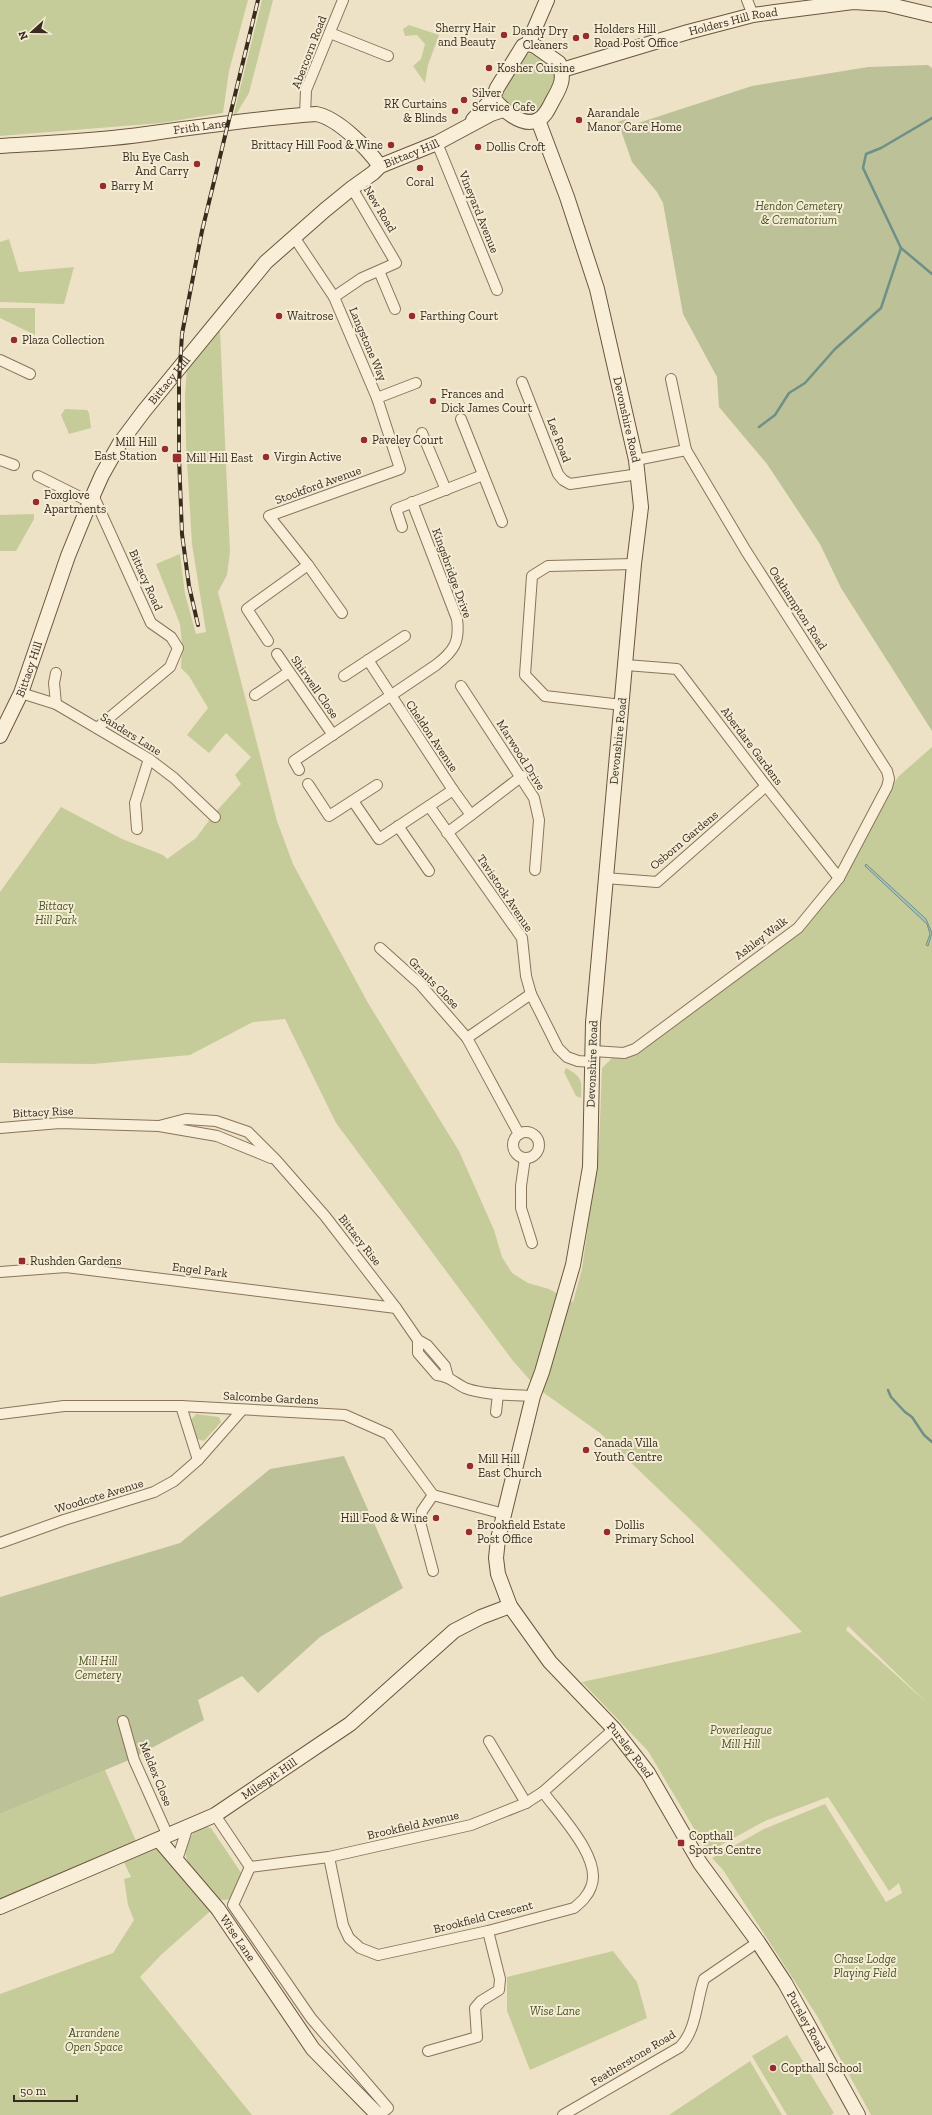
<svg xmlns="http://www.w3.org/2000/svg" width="932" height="2115" font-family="'Zilla Slab',serif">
<rect width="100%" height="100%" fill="#eee2c6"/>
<!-- green -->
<g fill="#c6cc99" fill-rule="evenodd">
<polygon points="0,0 248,0 229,71 223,113 161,123 0,136"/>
<polygon points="262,0 273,0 249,93 232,121"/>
<polygon points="409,25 439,35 428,65 425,83 413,66 421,59 425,44 417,35 405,36 403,29"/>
<path d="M534,53L554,66L557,78L538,113C526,121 514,108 503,102L501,95L522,57L527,54Z"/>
<polygon points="9,239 19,272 74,267 64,304 0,302 0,242"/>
<polygon points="0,308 35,308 35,335 0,318"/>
<path d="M220,330L230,552L227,575L218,592L277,821L293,864L368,1003L459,1151L494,1230L502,1257L512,1273L528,1283L549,1289L573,1302L582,1269L599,1145L602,1068L613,1057L638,1053L798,928L842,880L880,802L899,776L932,747V2115H871L817,2016L723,1870L712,1858L764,1829L825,1804L886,1902L902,1893L899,1883L889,1891L828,1797L765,1821L708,1852L648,1751L582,1682L712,1654L802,1632L698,1527L600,1433L537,1388L513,1361L336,1123L285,1019L253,1022L190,1055L93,1064L0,1063V892L61,807L122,839L163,855L167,859L196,838L213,815L241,784L235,775L251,757L226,733L209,753L187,735L208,708L189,676L181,668L182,644L180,624L156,564L180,554L185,594L196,634L206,632L192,544L186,445L185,396L187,368ZM848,1626L926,1702L846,1630Z"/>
<polygon points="65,409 87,410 89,413 91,428 69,434 61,415"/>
<polygon points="34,514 34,519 16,551 0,551 0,515"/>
<path d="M566,1068C582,1077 582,1080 581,1098L576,1096L564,1072Z"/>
<polygon points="196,1414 219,1417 221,1422 204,1441 197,1439 191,1420"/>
<polygon points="105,1770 139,1848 159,1840 216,1906 161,1955 140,1977 252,2115 0,2115 0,1994 113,1953 134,1920 128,1905 124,1879 131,1877 121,1856 0,1907 0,1814"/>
<path d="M201,1825L211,1828L242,1874L231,1898C227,1900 223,1901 219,1899C213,1896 189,1867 187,1860C183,1847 191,1833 201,1825Z"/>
<polygon points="613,1951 637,1982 647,2018 530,2070 507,2011 507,1977"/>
<polygon points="787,2035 834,2113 831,2115 787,2115 752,2056"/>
<polygon points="750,2061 782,2115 669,2115"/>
</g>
<!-- cemetery -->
<g fill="#bcc198">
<polygon points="928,65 932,68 932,731 841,588 820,544 767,464 719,407 717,377 683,314 663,203 657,192 632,162 618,122 626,119 629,126 752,86 868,67"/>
<polygon points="344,1456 403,1588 320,1637 258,1693 242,1676 198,1700 204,1720 129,1760 0,1814 0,1597 180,1543 270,1469"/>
</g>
<!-- water -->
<polygon fill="#a7c1ba" stroke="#6e9087" points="866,864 926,919 932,933 928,946 926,945 930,934 927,924 865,866"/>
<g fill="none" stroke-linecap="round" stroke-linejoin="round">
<!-- stream -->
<g stroke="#6e9087" stroke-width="2.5">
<polyline points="932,118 881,148 866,154 863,168 901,248 932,274"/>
<polyline points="759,427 775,415 789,393 805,383 835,349 881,308 901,248"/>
<polyline points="888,1390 891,1397 905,1412 912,1417 924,1435 932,1442"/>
</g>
<!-- street casing -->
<g stroke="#89745c" stroke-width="12">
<g id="street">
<polyline points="747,0 753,15"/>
<polyline points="330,33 388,56"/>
<polyline points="305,115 306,90 343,0"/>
<polyline points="437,143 497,290"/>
<polyline points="294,237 334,297 377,398 400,469 269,516 308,565 342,613"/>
<polyline points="379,271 395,309"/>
<polyline points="334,297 362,278 396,263 352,188"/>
<polyline points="0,360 30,374"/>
<polyline points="522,382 558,474 563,480 570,484 639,474"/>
<polyline points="377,398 416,383"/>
<polyline points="461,419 502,522"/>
<polyline points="422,433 446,490"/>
<polyline points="0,460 14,465"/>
<polyline points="636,460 686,450"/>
<polyline points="38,476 90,502"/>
<polyline points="93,495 151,623 171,637 178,648 170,667 97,728"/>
<polyline points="402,527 396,509 483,475"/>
<polyline points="268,641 247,609 308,565"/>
<polyline points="277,654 333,735"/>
<polyline points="368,660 453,790"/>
<polyline points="626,665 677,669 766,786 839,878"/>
<polyline points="56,673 54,683 56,704"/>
<polyline points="344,676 405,636"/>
<polyline points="461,686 534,798 539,820 535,870"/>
<polyline points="21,693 56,704 149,759 174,778 215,817"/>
<polyline points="255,695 289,672"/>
<polyline points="622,705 545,696 525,675 532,576 548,566 634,564"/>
<path d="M299,770L294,761L436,665C454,651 460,642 457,619L412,502"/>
<polyline points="308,784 329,816 377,785"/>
<polyline points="353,801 379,839 429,806"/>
<polyline points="471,815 522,776"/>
<polyline points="398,826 429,871"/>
<polyline points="137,829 135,803 149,759"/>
<polyline points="447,833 471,815 453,790 429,806 522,938 526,976 531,994 558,1048 567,1057 578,1061 592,1062"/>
<polyline points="605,878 657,882 766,786"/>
<polyline points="380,948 420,984 467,1038 519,1134"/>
<polyline points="467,1038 531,994"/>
<polyline points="593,1051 624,1053 635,1049 798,928 839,878 887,787 889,779 887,771 746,551 686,450 671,379"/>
<polyline points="159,1126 186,1119 216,1121 248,1132 276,1160 325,1216 396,1308 418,1340 427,1345 445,1366 448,1377"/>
<polyline points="0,1128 60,1123 159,1126 217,1136 271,1158"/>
<circle cx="526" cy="1145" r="13"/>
<polyline points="525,1158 521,1186 521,1208 532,1243"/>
<polyline points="0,1272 66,1267 396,1308"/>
<path d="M418,1340V1353L437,1375C451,1377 453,1382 465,1388C482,1395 514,1395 533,1396"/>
<polyline points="181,1406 198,1460"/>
<polyline points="496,1412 498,1394"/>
<polyline points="0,1414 64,1406 181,1406 345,1415 388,1434 433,1495 504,1514"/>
<polyline points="0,1543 64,1520 154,1492 174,1481 198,1460 242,1410"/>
<polyline points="433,1571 420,1522 422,1511 433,1495"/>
<polyline points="123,1721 134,1760 168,1836"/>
<polyline points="489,1741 526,1803"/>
<polyline points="215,1815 250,1867 329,1857 471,1825 526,1803 543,1792 614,1729"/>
<path d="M329,1857L343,1925L349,1938L360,1948L378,1955L488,1931L574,1908C581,1902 588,1896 591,1887C603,1859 559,1814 543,1792"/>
<polyline points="177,1860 188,1826"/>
<polyline points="250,1867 233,1905 311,2018 388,2108 379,2115"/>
<polyline points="428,2051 477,2037 475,2008 481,2001 499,1990 500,1979 488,1931"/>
<path d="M563,2115L680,2047C697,2029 696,2002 704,1979L758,1942"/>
</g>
</g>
<!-- secondary casing -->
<g stroke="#6b553f" stroke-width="16">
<g id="secondary">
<polyline points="528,44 547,0"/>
<path id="s1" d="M562,70L688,32L753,15L775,12L853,2L886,4L932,15"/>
<path d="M473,120L493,98L497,88L523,46L528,44L535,46L559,63C565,78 561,86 553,100C549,107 546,116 538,120C522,128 502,109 493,98"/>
<path id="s2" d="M538,120L567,197L597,289L636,460L641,507L634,564L593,1023L590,1167L573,1265L542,1372L533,1396L498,1539L496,1558L498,1574L510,1606L550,1662L614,1729L648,1773L700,1863L758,1942L785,1983L858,2115"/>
<path id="s3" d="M0,146C49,143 98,141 146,134C203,126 259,118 316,114C338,118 367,148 380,166"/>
<path id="s4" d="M0,736L21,693L68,556L90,502L102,475L120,443L144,411L266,262L325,210L352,188L373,173L380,166L437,143L491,114L503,110"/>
<path id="s5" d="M159,1840L218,1909L313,2049L378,2115"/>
<path id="s6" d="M0,1907L215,1815L350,1724L454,1631L481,1617L510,1606"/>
</g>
</g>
<!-- street -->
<use href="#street" stroke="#f9efd9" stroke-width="10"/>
<!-- secondary -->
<use href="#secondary" stroke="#f9efd9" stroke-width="14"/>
<!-- rail casing -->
<g stroke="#392c1f" stroke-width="4">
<polyline id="rail" points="198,625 189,586 182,534 179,457 179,382 182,334 202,231 258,0"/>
</g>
<!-- rail -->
<use href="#rail" stroke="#f5ecd5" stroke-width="2.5" stroke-dasharray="8" stroke-linecap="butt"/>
</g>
<!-- markers -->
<g fill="#972c2d" stroke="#f5ecd5" stroke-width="1.5">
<circle cx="504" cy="35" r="4"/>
<circle cx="586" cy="36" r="4"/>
<circle cx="576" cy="38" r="4"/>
<circle cx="489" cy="68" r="4"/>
<circle cx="464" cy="100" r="4"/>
<circle cx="455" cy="111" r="4"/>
<circle cx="579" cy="120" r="4"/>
<circle cx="391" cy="145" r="4"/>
<circle cx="478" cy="147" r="4"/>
<circle cx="197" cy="164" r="4"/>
<circle cx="420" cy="168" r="4"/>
<circle cx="103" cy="186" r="4"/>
<circle cx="279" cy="316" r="4"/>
<circle cx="412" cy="316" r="4"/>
<circle cx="14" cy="340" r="4"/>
<circle cx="433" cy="401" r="4"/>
<circle cx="364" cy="440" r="4"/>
<circle cx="165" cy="449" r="4"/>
<circle cx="266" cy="457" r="4"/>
<rect x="172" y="453" width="10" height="10" rx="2"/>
<circle cx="36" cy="502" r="4"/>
<rect x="18" y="1257" width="8" height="8" rx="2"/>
<circle cx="586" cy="1450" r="4"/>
<circle cx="470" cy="1466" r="4"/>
<circle cx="436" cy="1518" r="4"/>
<circle cx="469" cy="1532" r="4"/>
<circle cx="607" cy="1532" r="4"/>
<rect x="677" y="1839" width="8" height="8" rx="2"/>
<circle cx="773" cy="2068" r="4"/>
</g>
<g text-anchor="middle" stroke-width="4" stroke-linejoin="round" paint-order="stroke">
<!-- street labels -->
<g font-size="12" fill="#392c1f" stroke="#f5ecd5">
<text dy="4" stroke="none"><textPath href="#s1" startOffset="178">Holders Hill Road</textPath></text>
<text transform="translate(309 52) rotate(-69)" y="4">Abercorn Road</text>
<text dy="4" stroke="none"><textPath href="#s3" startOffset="201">Frith Lane</textPath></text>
<text dy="4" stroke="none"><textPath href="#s4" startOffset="733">Bittacy Hill</textPath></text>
<text transform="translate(380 209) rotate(59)" y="4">New Road</text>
<text transform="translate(479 212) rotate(68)" y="4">Vineyard Avenue</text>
<text transform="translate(368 344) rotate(67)" y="4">Langstone Way</text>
<text dy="4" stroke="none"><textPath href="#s4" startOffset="397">Bittacy Hill</textPath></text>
<text dy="4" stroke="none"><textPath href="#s2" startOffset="313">Devonshire Road</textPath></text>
<text transform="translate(559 440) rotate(69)" y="4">Lee Road</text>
<text transform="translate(318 485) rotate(-20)" y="4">Stockford Avenue</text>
<text transform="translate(452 573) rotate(70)" y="4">Kingsbridge Drive</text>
<text transform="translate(146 580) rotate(66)" y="4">Bittacy Road</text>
<text transform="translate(798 608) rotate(57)" y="4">Oakhampton Road</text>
<text dy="4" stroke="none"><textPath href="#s4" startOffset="73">Bittacy Hill</textPath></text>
<text transform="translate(315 687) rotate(55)" y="4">Shirwell Close</text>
<text transform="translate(131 734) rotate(32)" y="4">Sanders Lane</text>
<text transform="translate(432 736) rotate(56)" y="4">Cheldon Avenue</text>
<text transform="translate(618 741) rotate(-84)" y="4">Devonshire Road</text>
<text transform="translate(752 746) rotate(53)" y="4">Aberdare Gardens</text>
<text transform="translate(521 755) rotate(58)" y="4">Marwood Drive</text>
<text transform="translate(684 840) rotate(-40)" y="4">Osborn Gardens</text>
<text transform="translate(505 893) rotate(56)" y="4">Tavistock Avenue</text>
<text transform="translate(761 938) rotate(-37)" y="4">Ashley Walk</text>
<text transform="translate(434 983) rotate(46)" y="4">Grants Close</text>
<text transform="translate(592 1064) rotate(-88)" y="4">Devonshire Road</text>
<text transform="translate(43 1112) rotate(-3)" y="4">Bittacy Rise</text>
<text transform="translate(360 1240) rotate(52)" y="4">Bittacy Rise</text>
<text transform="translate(200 1270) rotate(7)" y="4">Engel Park</text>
<text transform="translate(271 1398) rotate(3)" y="4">Salcombe Gardens</text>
<text transform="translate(99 1496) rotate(-17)" y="4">Woodcote Avenue</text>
<text dy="4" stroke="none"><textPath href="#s2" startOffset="1705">Pursley Road</textPath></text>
<text transform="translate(156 1774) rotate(68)" y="4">Meldex Close</text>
<text dy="4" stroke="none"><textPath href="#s6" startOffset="299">Milespit Hill</textPath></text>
<text transform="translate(413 1825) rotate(-13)" y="4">Brookfield Avenue</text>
<text transform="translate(483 1917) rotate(-14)" y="4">Brookfield Crescent</text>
<text dy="4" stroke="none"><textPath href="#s5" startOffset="126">Wise Lane</textPath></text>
<text dy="4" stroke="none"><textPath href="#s2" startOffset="2029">Pursley Road</textPath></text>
<text transform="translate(633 2058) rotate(-31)" y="4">Featherstone Road</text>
</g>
<!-- poi labels -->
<g font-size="12" fill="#392c1f" stroke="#f5ecd5" text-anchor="start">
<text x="496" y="32" text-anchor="end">Sherry Hair<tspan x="496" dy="14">and Beauty</tspan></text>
<text x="594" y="33">Holders Hill<tspan x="594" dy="14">Road Post Office</tspan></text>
<text x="568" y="35" text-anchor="end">Dandy Dry<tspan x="568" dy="14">Cleaners</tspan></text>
<text x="497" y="72">Kosher Cuisine</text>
<text x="472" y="97">Silver<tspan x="472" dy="14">Service Cafe</tspan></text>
<text x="447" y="108" text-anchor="end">RK Curtains<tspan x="447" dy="14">&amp; Blinds</tspan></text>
<text x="587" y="117">Aarandale<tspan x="587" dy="14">Manor Care Home</tspan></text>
<text x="383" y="149" text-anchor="end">Brittacy Hill Food &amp; Wine</text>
<text x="486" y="151">Dollis Croft</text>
<text x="189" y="161" text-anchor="end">Blu Eye Cash<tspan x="189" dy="14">And Carry</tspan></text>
<text x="420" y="186" text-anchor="middle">Coral</text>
<text x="111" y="190">Barry M</text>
<text x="287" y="320">Waitrose</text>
<text x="420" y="320">Farthing Court</text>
<text x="22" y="344">Plaza Collection</text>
<text x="441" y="398">Frances and<tspan x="441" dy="14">Dick James Court</tspan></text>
<text x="372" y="444">Paveley Court</text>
<text x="157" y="446" text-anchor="end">Mill Hill<tspan x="157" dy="14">East Station</tspan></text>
<text x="274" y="461">Virgin Active</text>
<text x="186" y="462">Mill Hill East</text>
<text x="44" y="499">Foxglove<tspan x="44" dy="14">Apartments</tspan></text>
<text x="30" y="1265">Rushden Gardens</text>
<text x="594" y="1447">Canada Villa<tspan x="594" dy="14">Youth Centre</tspan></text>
<text x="478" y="1463">Mill Hill<tspan x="478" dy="14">East Church</tspan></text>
<text x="428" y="1522" text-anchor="end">Hill Food &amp; Wine</text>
<text x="477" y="1529">Brookfield Estate<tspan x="477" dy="14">Post Office</tspan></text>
<text x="615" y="1529">Dollis<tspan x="615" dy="14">Primary School</tspan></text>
<text x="689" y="1840">Copthall<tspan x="689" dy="14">Sports Centre</tspan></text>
<text x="781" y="2072">Copthall School</text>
</g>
<!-- park labels -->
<g font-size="12" font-style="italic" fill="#4a5626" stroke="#f5ecd5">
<text x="799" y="210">Hendon Cemetery<tspan x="799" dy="14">&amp; Crematorium</tspan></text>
<text x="56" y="910">Bittacy<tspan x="56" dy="14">Hill Park</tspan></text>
<text x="98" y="1665">Mill Hill<tspan x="98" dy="14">Cemetery</tspan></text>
<text x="741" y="1734">Powerleague<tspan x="741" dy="14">Mill Hill</tspan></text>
<text x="865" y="1963">Chase Lodge<tspan x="865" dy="14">Playing Field</tspan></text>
<text x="555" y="2015">Wise Lane</text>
<text x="94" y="2037">Arrandene<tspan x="94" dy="14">Open Space</tspan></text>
</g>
</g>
<!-- north arrow -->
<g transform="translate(32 32) rotate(249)" stroke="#f5ecd5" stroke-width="3" paint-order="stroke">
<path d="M0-3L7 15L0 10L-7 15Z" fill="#392c1f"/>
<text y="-6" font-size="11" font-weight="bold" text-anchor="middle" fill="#392c1f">N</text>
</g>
<!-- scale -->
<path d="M14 2095v6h63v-6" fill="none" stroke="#392c1f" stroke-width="2"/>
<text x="20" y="2095" font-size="12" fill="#392c1f" stroke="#f5ecd5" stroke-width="3" paint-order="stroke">50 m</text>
</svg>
